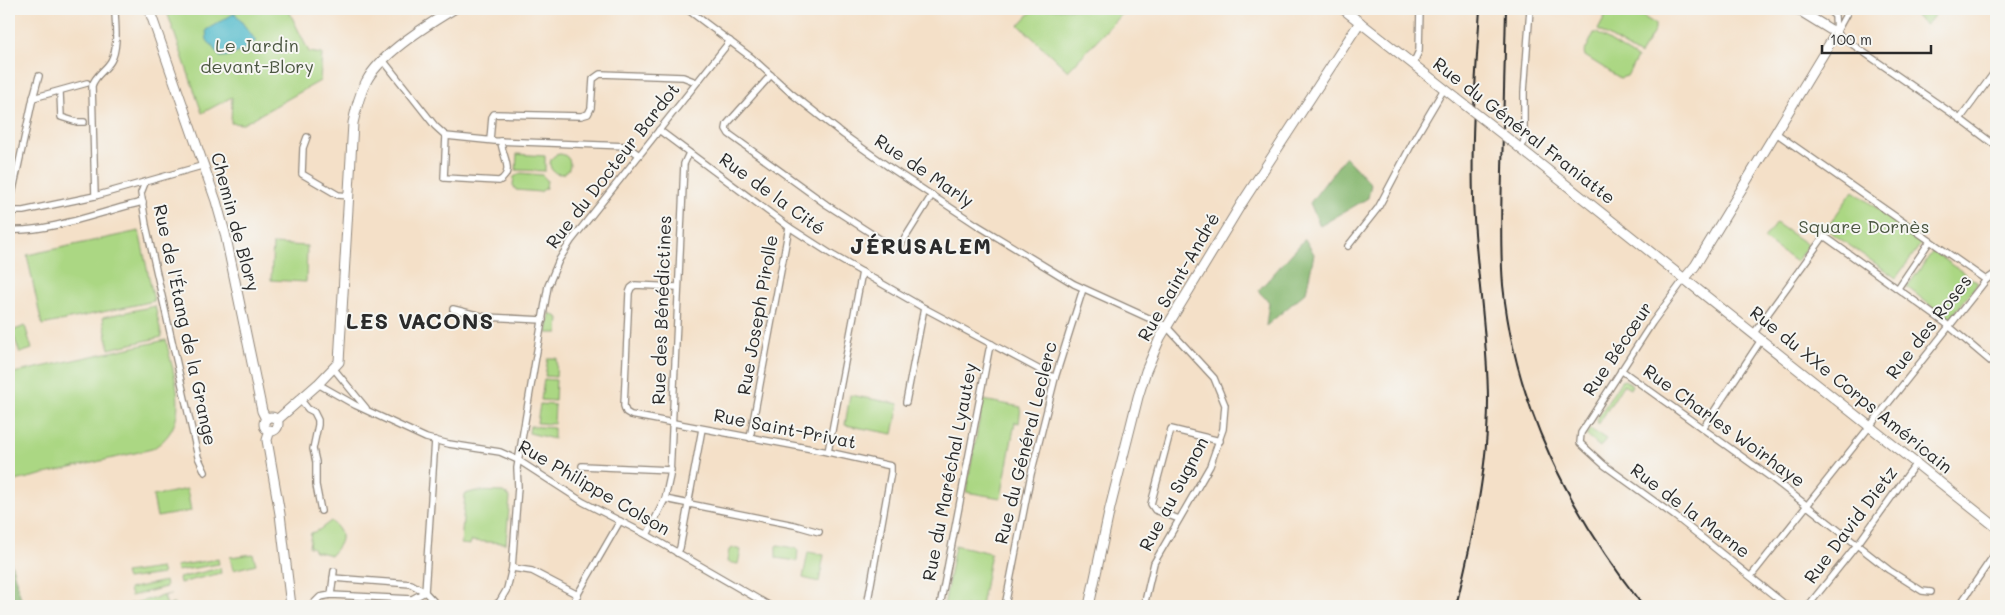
<svg xmlns="http://www.w3.org/2000/svg" width="2005" height="615" font-family="Mali,sans-serif">
<rect width="100%" height="100%" fill="#f6f6f2"/>
<filter id="ink" filterUnits="userSpaceOnUse"><feTurbulence type="fractalNoise" baseFrequency=".02" numOctaves="2"/><feDisplacementMap in="SourceGraphic" scale="10" xChannelSelector="R" yChannelSelector="G"/><feConvolveMatrix kernelMatrix="1 2 1 2 8 2 1 2 1" color-interpolation-filters="sRGB"/></filter>
<filter id="wash" filterUnits="userSpaceOnUse"><feTurbulence type="fractalNoise" baseFrequency=".0096" numOctaves="4" result="noise"/><feDisplacementMap in="SourceGraphic" scale="20" xChannelSelector="R" yChannelSelector="G"/><feGaussianBlur stdDeviation="1.12" result="paint"/><feColorMatrix in="noise" values="0 0 0 0 0 0 0 0 0 0 0 0 0 0 0 0 0 1.4 0 .05"/><feComposite in="paint" operator="in"/></filter>
<g filter="url(#wash)">
<rect width="100%" height="100%" fill="#f4e0c8"/>
<!-- green -->
<g fill="#abd783" stroke="#6b8157">
<polygon points="166,9 288,9 309,52 322,54 320,81 243,124 231,123 232,97 202,113"/>
<polygon points="1034,9 1126,9 1068,71 1019,25"/>
<polygon points="1609,9 1631,9 1655,24 1655,30 1640,55 1598,30"/>
<polygon points="1907,9 1940,9 1926,25"/>
<polygon points="1594,33 1597,33 1637,58 1627,76 1620,78 1585,56 1584,53"/>
<circle cx="560" cy="164" r="10"/>
<polygon points="517,154 545,156 545,171 516,170"/>
<polygon points="521,173 542,175 547,180 546,188 540,192 516,190 513,185 514,177"/>
<polygon points="1853,191 1923,241 1896,278 1826,229"/>
<polygon points="1776,223 1808,245 1796,262 1764,239"/>
<polygon points="139,231 154,301 42,325 27,255"/>
<polygon points="273,244 307,246 306,282 271,280"/>
<polygon points="1933,251 1978,283 1949,320 1907,287"/>
<polygon points="155,306 162,337 109,349 103,317"/>
<polygon points="550,313 559,318 558,333 547,333"/>
<polygon points="25,326 32,349 20,353 12,331"/>
<path d="M166,340C174,379 194,424 152,449L15,481L9,460V374Z"/>
<polygon points="548,358 557,358 556,377 545,376"/>
<polygon points="544,379 556,380 555,401 541,400"/>
<polygon points="1625,380 1632,385 1630,389 1623,385 1598,425 1597,419 1621,381"/>
<polygon points="850,395 899,404 893,434 845,425"/>
<polygon points="983,400 1021,407 1019,423 1015,422 1001,498 966,492"/>
<polygon points="540,404 555,405 554,424 537,423"/>
<polygon points="530,426 554,428 554,439 529,433"/>
<polygon points="1590,429 1606,439 1600,447 1586,435"/>
<polygon points="187,489 191,511 157,517 153,496"/>
<polygon points="476,491 503,492 510,497 506,543 471,541 470,545 461,544 465,494"/>
<path d="M331,521C346,534 343,542 331,555L315,551L312,547H309L311,533L319,530Z"/>
<polygon points="778,545 798,549 797,561 776,558 776,546"/>
<polygon points="955,545 991,553 981,606 944,606"/>
<polygon points="733,548 741,550 738,564 727,562 729,550"/>
<polygon points="808,552 824,555 819,582 803,578"/>
<polygon points="253,554 256,564 233,570 230,557"/>
<polygon points="218,559 219,564 177,571 176,566"/>
<polygon points="161,568 163,574 127,579 125,573"/>
<polygon points="220,568 221,573 180,583 179,578"/>
<polygon points="165,581 166,587 131,596 129,589"/>
<polygon points="171,594 164,596 167,605 174,604 174,606 122,606"/>
</g>
<!-- forest -->
<g fill="#88b871" stroke="#5a724e">
<polygon points="1345,157 1371,184 1368,198 1320,226 1310,203"/>
<polygon points="1305,239 1314,254 1306,292 1266,326 1269,302 1258,291"/>
<polygon points="9,555 23,606 9,606"/>
</g>
<!-- water -->
<path fill="#4fbacb" stroke="#3d727b" d="M235,13L256,41C244,49 235,57 220,57L207,40L206,30Z"/>
</g>
<g filter="url(#ink)">
<g fill="none" stroke-linecap="round" stroke-linejoin="round">
<!-- street casing -->
<g stroke="#90867a" stroke-width="8">
<g id="street">
<polyline points="687,9 752,58 792,94 844,135 889,167 977,225 1074,284 1166,326 1214,378 1225,405 1223,429 1210,466 1154,563 1144,606"/>
<polyline points="1827,9 1835,16 1836,33"/>
<polyline points="1837,31 1849,9"/>
<polyline points="1836,33 1960,119 1996,146"/>
<polyline points="383,60 435,126 446,136 495,141 627,146 639,155"/>
<polyline points="1413,64 1419,51 1420,9"/>
<polyline points="771,75 727,124 726,129 729,134 827,205 894,248 900,246 932,195"/>
<polyline points="60,92 61,117 77,122 84,122"/>
<polyline points="33,98 87,83"/>
<polyline points="1960,119 1996,70"/>
<polyline points="659,130 789,227 834,256 924,308 1055,378"/>
<polyline points="1776,133 1986,280"/>
<path d="M446,136L444,178L499,181C516,172 501,154 501,141"/>
<polyline points="307,137 303,148 302,174 338,195 349,196"/>
<polyline points="490,140 492,117 494,114 581,116 588,114 591,108 593,79 600,74 683,77 696,82"/>
<polyline points="1521,149 1524,141 1524,92 1530,9"/>
<polyline points="145,183 141,193 146,225 198,457 205,472"/>
<path d="M95,196L92,86C95,75 106,70 111,61C119,47 115,24 115,9"/>
<polyline points="12,211 23,211 95,196 205,165"/>
<path d="M10,230C52,232 102,211 143,202"/>
<polyline points="9,240 12,211 10,204 33,98 39,76"/>
<polyline points="1348,246 1378,208 1415,138 1444,89"/>
<polyline points="1685,278 1652,323 1581,433 1580,443 1604,465 1676,517 1787,606"/>
<polyline points="677,287 635,285 631,288 629,293 624,406 626,412 631,415 828,452 891,466 891,472 867,606"/>
<polyline points="1898,288 1930,241"/>
<polyline points="453,309 485,317 543,320"/>
<polyline points="1754,333 1824,236 1944,322 1996,366"/>
<polyline points="334,369 366,408"/>
<polyline points="1621,370 1773,479 1889,570 1922,591 1931,592"/>
<polyline points="318,384 355,405 426,438 449,444 500,452 518,460 583,502 647,535 770,606"/>
<polyline points="300,399 308,409 314,412 318,420 318,425 313,449 316,462 316,485 321,511"/>
<polyline points="906,402 924,308"/>
<polyline points="1703,428 1761,340"/>
<polyline points="750,438 789,227"/>
<polyline points="828,452 862,272"/>
<polyline points="582,466 671,470"/>
<polyline points="665,499 794,525 819,532"/>
<polyline points="1179,519 1155,510 1151,504 1171,429 1220,441"/>
<polyline points="647,535 665,499 670,476 684,164 689,153"/>
<polyline points="677,553 680,548 702,429"/>
<polyline points="512,568 532,571 578,595"/>
<polyline points="1751,576 1986,280 1996,273"/>
<polyline points="333,578 411,584 425,592 438,606"/>
<polyline points="425,592 435,440"/>
<polyline points="331,595 334,571"/>
<polyline points="311,606 320,597 331,595 412,599 425,592"/>
<polyline points="494,606 500,601 507,589 512,568 518,487 517,468 548,286 559,260 571,241 730,41"/>
<polyline points="571,606 620,521"/>
<polyline points="940,606 989,350 992,344"/>
<polyline points="1005,606 1031,474 1055,378 1083,289"/>
<polyline points="1808,606 1860,541 1916,463"/>
<polyline points="1959,606 1996,552"/>
</g>
</g>
<!-- secondary casing -->
<g stroke="#90867a" stroke-width="11">
<g id="secondary">
<polyline points="149,9 216,201 225,233 262,411 266,419"/>
<polyline points="1343,9 1456,98"/>
<polyline points="1511,141 1996,527"/>
<polyline points="1685,278 1695,266 1836,33 1797,9"/>
<circle cx="271" cy="424" r="7"/>
<path d="M277,420L318,384L339,362L353,123C356,109 359,95 366,82C380,54 427,25 454,9"/>
<polyline points="270,430 267,440 280,514 291,606"/>
<polyline points="1089,606 1110,508 1138,397 1146,371 1160,338 1240,206 1360,22"/>
</g>
</g>
<!-- street -->
<use href="#street" stroke="#fff" stroke-width="5.5"/>
<!-- secondary -->
<use href="#secondary" stroke="#fff" stroke-width="9"/>
<!-- rail -->
<g stroke="#2b2b2b" stroke-width="2">
<path d="M1506,9C1505,63 1503,117 1502,171C1501,209 1500,247 1503,285C1515,406 1569,511 1643,606"/>
<path d="M1456,606C1472,540 1488,470 1488,401C1488,333 1475,266 1473,198C1471,135 1476,72 1480,9"/>
</g>
<!-- secondary-bridge casing -->
<g stroke="#90867a" stroke-width="11" stroke-linecap="butt">
<polyline id="secondary-bridge" points="1456,98 1511,141"/>
</g>
<!-- secondary-bridge -->
<use href="#secondary-bridge" stroke="#fff" stroke-width="9"/>
</g>
</g>
<g text-anchor="middle" stroke-width="4" stroke-linejoin="round" paint-order="stroke">
<!-- park labels -->
<g font-size="18" fill="#4b5641" stroke="#f6f6f2">
<text x="257" y="52">Le Jardin<tspan x="257" dy="21">devant-Blory</tspan></text>
<text x="1864" y="233">Square Dornès</text>
</g>
<!-- street labels -->
<g font-size="18" fill="#2b2b2b" stroke="#f6f6f2">
<text transform="translate(1524 131) rotate(38)" y="6">Rue du Général Franiatte</text>
<text transform="translate(613 166) rotate(-52)" y="6">Rue du Docteur Bardot</text>
<text transform="translate(924 171) rotate(34)" y="6">Rue de Marly</text>
<text transform="translate(772 194) rotate(36)" y="6">Rue de la Cité</text>
<text transform="translate(235 222) rotate(75)" y="6">Chemin de Blory</text>
<text transform="translate(1179 277) rotate(-60)" y="6">Rue Saint-André</text>
<text transform="translate(662 310) rotate(-88)" y="6">Rue des Bénédictines</text>
<text transform="translate(758 315) rotate(-80)" y="6">Rue Joseph Pirolle</text>
<text transform="translate(185 325) rotate(78)" y="6">Rue de l'Étang de la Grange</text>
<text transform="translate(1929 327) rotate(-52)" y="6">Rue des Roses</text>
<text transform="translate(1618 349) rotate(-56)" y="6">Rue Bécœur</text>
<text transform="translate(1851 390) rotate(39)" y="6">Rue du XXe Corps Américain</text>
<text transform="translate(1724 426) rotate(36)" y="6">Rue Charles Woirhaye</text>
<text transform="translate(785 429) rotate(11)" y="6">Rue Saint-Privat</text>
<text transform="translate(1026 443) rotate(-76)" y="6">Rue du Général Leclerc</text>
<text transform="translate(950 472) rotate(-79)" y="6">Rue du Maréchal Lyautey</text>
<text transform="translate(594 488) rotate(30)" y="6">Rue Philippe Colson</text>
<text transform="translate(1174 494) rotate(-62)" y="6">Rue au Sugnon</text>
<text transform="translate(1690 511) rotate(37)" y="6">Rue de la Marne</text>
<text transform="translate(1851 525) rotate(-53)" y="6">Rue David Dietz</text>
</g>
<!-- district labels -->
<g font-size="22" font-weight="bold" letter-spacing="1" fill="#2b2b2b" stroke="#f6f6f2">
<text x="921" y="254">JÉRUSALEM</text>
<text x="420" y="329">LES VACONS</text>
</g>
</g>
<!-- margin -->
<rect width="2005" height="615" fill="none" stroke="#f6f6f2" stroke-width="30"/>
<!-- scale -->
<path d="M1822 45v8h109v-8" fill="none" stroke="#2b2b2b" stroke-width="2.5"/>
<text x="1830" y="45" font-size="15" fill="#2b2b2b" stroke="#f6f6f2" stroke-width="4" paint-order="stroke">100 m</text>
</svg>
